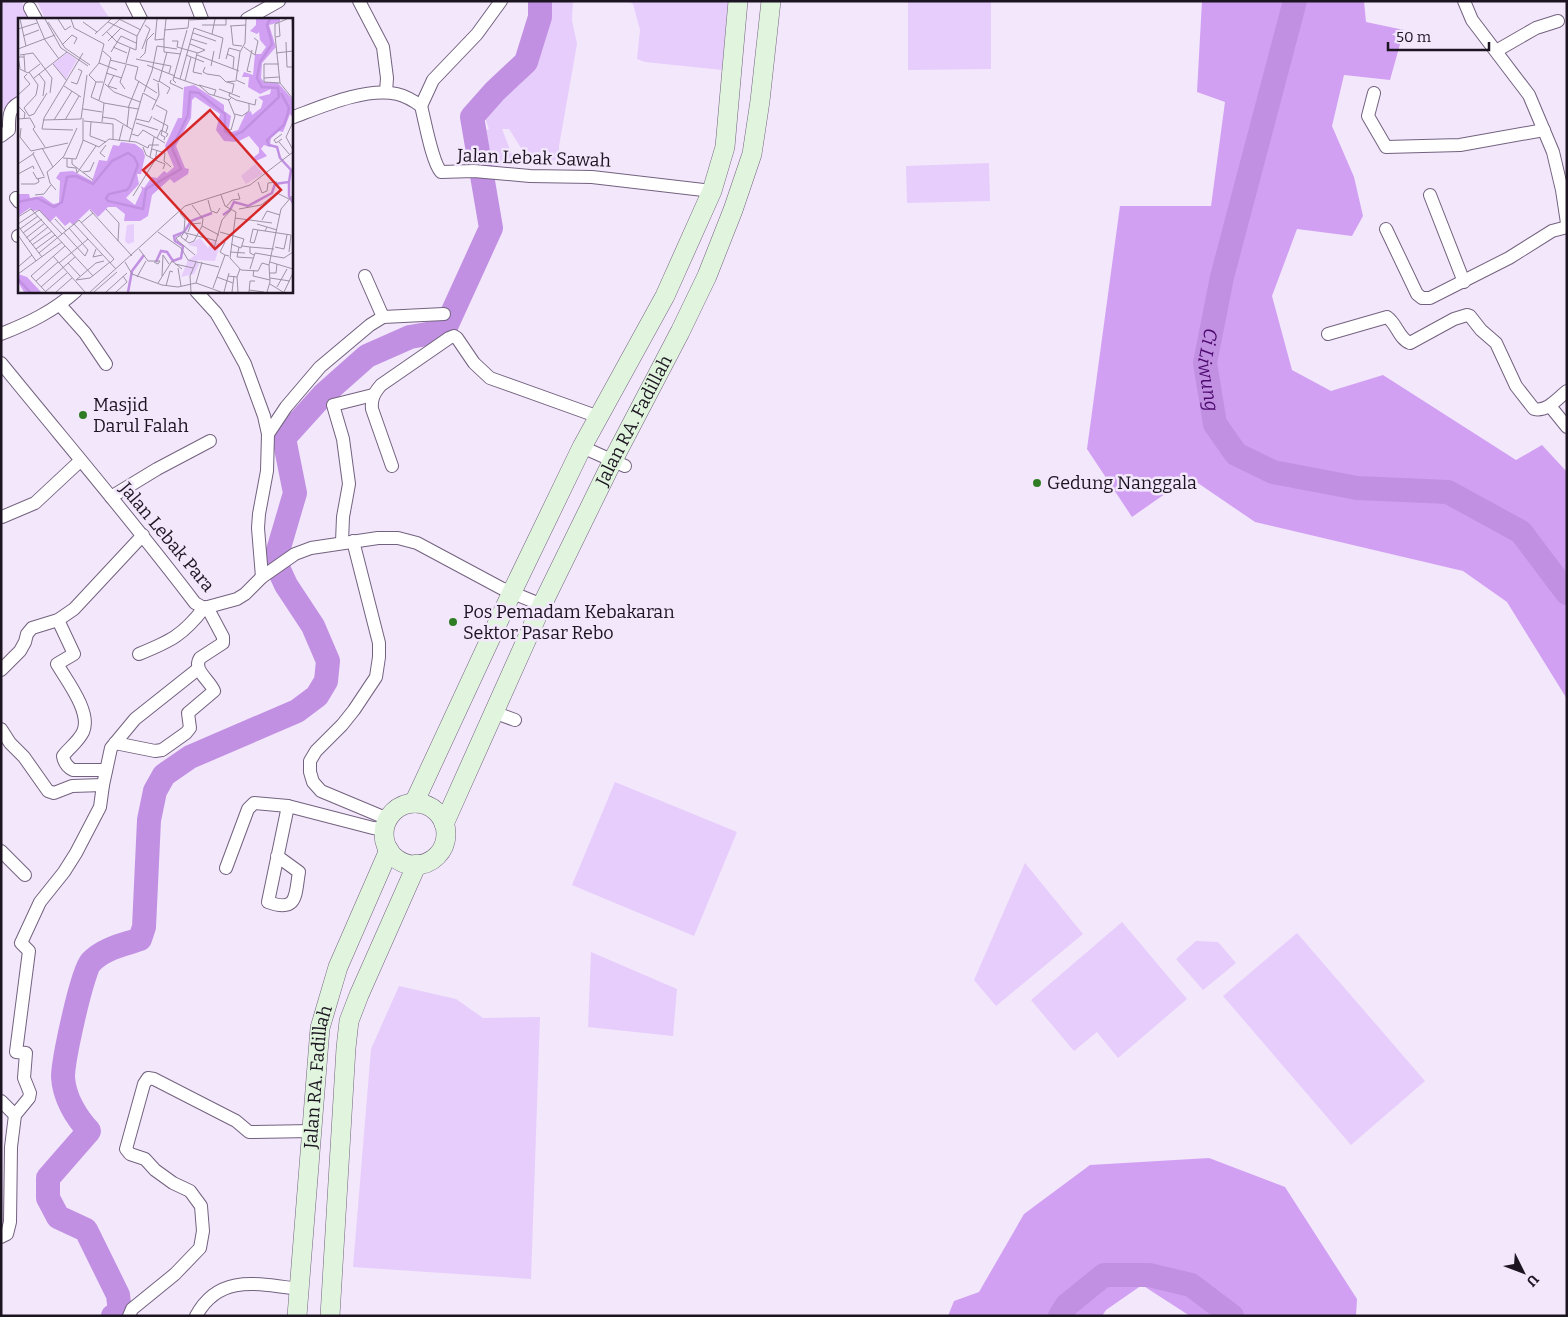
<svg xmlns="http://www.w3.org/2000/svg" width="1568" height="1317" font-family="Bitter,serif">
<rect width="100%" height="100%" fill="#f3e7fc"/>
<!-- green -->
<g fill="#e7cdfb">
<polygon points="1,1 21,1 32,19 19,19 19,105 5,112 1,106"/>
<polygon points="37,1 98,1 110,19 45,19"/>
<polygon points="546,1 573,1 572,20 577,44 559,146 559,160 525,162 521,148 509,129 502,129 514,160 490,169 477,134 489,129 484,115 489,108 520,84 526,70 544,39"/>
<polygon points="627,1 728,1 722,70 645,62 637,59 640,30 633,4"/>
<polygon points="908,1 991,1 991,69 908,70"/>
<polygon points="989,163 990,201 907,203 906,166"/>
<polygon points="615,782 737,832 694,936 572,885"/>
<polygon points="1025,863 1083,934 996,1006 974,980"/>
<polygon points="1122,922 1187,999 1118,1058 1097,1032 1074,1051 1031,1000"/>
<polygon points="1297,933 1425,1081 1351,1145 1223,996"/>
<polygon points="1196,941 1218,942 1236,963 1203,990 1176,959"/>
<polygon points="591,952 677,989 673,1036 588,1027"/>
<polygon points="399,986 456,999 483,1018 540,1017 531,1279 353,1267 371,1049"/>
</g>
<!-- forest -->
<g fill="#d1a0f3">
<polygon points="1202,1 1364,1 1366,22 1404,30 1390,80 1344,75 1332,126 1354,177 1363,216 1352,236 1297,229 1272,296 1292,370 1331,391 1383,375 1516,460 1542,445 1567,472 1567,699 1507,602 1463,571 1255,522 1189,477 1132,517 1087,449 1120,206 1211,206 1225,102 1197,92"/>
<polygon points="1209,1158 1285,1187 1357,1299 1356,1316 1190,1316 1142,1285 1106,1310 1102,1316 948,1316 954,1301 979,1292 1024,1214 1090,1165"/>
</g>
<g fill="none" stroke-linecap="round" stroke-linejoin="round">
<!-- river -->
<g stroke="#c190e2" stroke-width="24">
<path id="s1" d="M1295,1L1222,277L1205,363L1215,424L1236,454L1273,472L1357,488L1448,492L1521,532L1567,593"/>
<path d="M113,1316L120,1312L118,1295L86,1230L58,1217L48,1198V1178L89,1131C76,1117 64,1097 63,1077C63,1061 82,971 91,962C104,948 124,945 140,939L144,927L149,820L155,791L164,775L190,757L297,711L317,696L326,681L328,661L313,626L286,585L275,561L295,493L284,438L323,395L367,356L410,337L444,331L491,228L472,117L495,91L526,62L540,17V1"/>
<polyline points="1060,1316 1067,1305 1104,1275 1149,1275 1191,1285 1232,1316"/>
</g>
<!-- minor casing -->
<g stroke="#73627f" stroke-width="14">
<g id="minor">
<polyline points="132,1 141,19"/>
<polyline points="195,1 202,19"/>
<polyline points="359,1 383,47 387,78 386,92"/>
<polyline points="1464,1 1472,20 1529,95 1553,152 1562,190 1567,223"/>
<polyline points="30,8 36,19"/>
<polyline points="247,19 279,1"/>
<polyline points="1496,51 1536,28 1558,21"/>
<polyline points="1374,93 1368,116 1386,147 1460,145 1544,130"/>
<polyline points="421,106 433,80 477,34 501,1"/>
<path d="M291,118C321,107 365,87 397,94C406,96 414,101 421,106C425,121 432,162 441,172L474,171L530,176L592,177L712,191"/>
<path d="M1,136L9,130C9,118 8,109 19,103"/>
<polyline points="1430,195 1464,282"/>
<polyline points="16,198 19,202"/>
<polyline points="1386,229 1417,294 1422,298 1430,298 1509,258 1552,231 1567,227"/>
<polyline points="18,236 19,236"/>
<polyline points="365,276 383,317"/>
<polyline points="196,291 216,313 229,335 245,364 264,416 268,434 267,471 259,514 258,528 262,577"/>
<polyline points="60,305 85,333 106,364"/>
<path d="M1,334C29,323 54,311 76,291"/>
<path d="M1328,334L1387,317C1397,324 1399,339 1410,343L1454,319L1467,315L1470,316L1481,330L1496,343L1516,386L1534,409C1547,412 1557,399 1567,391"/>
<path d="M1,363C66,443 133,521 195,603L204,608L237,599L245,594L262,577L295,554L311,548L378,538H398L417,543L501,588L542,605"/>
<polyline points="1550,406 1567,427"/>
<polyline points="268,434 286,407 320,367 370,325 383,317 444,314"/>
<polyline points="582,447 625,466"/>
<path d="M392,466L372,409C371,399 374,393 381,385L449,338L454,336L457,338L474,363L490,378L599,417"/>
<polyline points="111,497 157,469 210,441"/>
<polyline points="2,517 35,503 80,461"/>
<polyline points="353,541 379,643 379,657 376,677 354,710 342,725 316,751 310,761 310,772 313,782 321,791 388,819"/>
<polyline points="342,542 343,517 349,484 343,439 333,405 373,395"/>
<path d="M58,620L74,654L57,664C67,681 92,713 83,732C78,742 69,748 63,756C64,762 67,767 73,770H106"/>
<path d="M139,654C171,641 183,635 204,608"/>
<polyline points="1,670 20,651 25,642 27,634 32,628 58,620 74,609 143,535"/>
<polyline points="493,712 515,720"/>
<polyline points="1,729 10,743 24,757 48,791 54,793 72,786 103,785"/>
<path d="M115,743L155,751L162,750L186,733L190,728L188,713L214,691C210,680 192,670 200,658L223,643V637L207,607"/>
<polyline points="1,851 25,875"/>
<path d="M277,856L299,872C295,895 298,913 268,902L288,806"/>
<polyline points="226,868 248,809 254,803 288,806 373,828 383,829"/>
<polyline points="1,1101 15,1115"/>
<polyline points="1,1237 7,1234 10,1222 11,1147 15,1115 29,1098 30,1093 24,1078 26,1053 16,1052 29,951 21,943 40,902 64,872 76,853 100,807 103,785 111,748 135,719 198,669"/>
<polyline points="129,1316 132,1309 175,1274 200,1248 203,1231 201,1206 190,1191 173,1183 155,1170 145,1159 130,1154 126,1149 144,1084 148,1078 154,1079 236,1121 249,1132 312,1131"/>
<path d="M196,1316C219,1273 259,1284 299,1289"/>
</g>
</g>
<!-- secondary casing -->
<g stroke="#73627f" stroke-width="20">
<g id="secondary">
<polyline points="414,803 512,592 582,447 665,296 712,191 725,147 738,1"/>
<circle cx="415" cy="834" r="31"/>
<path id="s2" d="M444,824L542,605L613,460L680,332L707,276L733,210L752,154L760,101L771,1"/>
<path id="s3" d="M297,1316L320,1028L338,967L389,850"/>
<polyline points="330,1316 346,1048 349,1021 359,995 417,864"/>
</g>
</g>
<!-- minor -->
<use href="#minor" stroke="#fff" stroke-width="12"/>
<!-- secondary -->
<use href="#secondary" stroke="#e1f5de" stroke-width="19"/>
</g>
<!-- markers -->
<g fill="#2f7c24" stroke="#f3e7fc" stroke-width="2">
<circle cx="83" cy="415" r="5"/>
<circle cx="1037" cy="483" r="5"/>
<circle cx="453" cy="622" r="5"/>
</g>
<g text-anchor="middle" stroke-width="5" stroke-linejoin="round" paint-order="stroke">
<!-- street labels -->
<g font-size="18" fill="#1c1521" stroke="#f3e7fc">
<text transform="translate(534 158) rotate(2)" y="6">Jalan Lebak Sawah</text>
<text dy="6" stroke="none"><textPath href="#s2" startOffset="446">Jalan RA. Fadillah</textPath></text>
<text transform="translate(167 537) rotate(50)" y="6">Jalan Lebak Para</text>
<text dy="6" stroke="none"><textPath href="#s3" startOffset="240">Jalan RA. Fadillah</textPath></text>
</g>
<!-- poi labels -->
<g font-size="18" fill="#1c1521" stroke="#f3e7fc" text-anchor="start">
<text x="93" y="411">Masjid<tspan x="93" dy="21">Darul Falah</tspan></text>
<text x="1047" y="489">Gedung Nanggala</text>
<text x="463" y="618">Pos Pemadam Kebakaran<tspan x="463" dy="21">Sektor Pasar Rebo</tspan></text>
</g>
<!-- water labels -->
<g font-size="19" font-style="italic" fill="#4d096e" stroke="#f3e7fc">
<text dy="7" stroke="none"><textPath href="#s1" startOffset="380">Ci Liwung</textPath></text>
</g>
</g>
<!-- overview -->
<g transform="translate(18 18)">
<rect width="275" height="275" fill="#f3e7fc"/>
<path d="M49,35L59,42L48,61L35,46ZM237,146L245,156L228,166L223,158ZM116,206V224L110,226L107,223L109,207ZM182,220L190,230L195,222L198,223L194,231L198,225L202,226L197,243L179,242L181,246L176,256L163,259L170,242L179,236V229L170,227Z" fill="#e7cdfb"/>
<path d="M238,1H262V4L251,7L258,29L244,45L243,60L246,64L260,65L275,82V100L272,96L265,114L260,113L253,118L252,129L246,127L243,131L249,138L238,143L236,139L241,135V130L231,118L219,124L206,123L198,112L202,96L177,79L174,82L173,100L158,128L167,150L171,151L170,156L156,165L152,161L134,177L130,198L122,203H106L107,196L98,189H90L80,199L72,191L55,207L52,204L47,208L38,198L32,204L21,192L15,193L12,190L0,198V176H11L12,180L24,178L35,186L41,185L42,163L38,160L42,154L55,153L74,163L81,142L89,143L95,127L101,128L103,124L117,126L125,132L127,138L123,156H119L121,166L108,180L117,187L124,172L123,168L126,170L134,159L139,160L146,153L149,155L156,149L147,128L160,100H164L166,69L176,67L206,87V93L213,98L210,115L220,112L228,95L233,93L234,97L243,90L245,83L240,79L252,76L253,71L242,76L230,69L231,59H224L226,54L235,57L237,36H243L248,29L242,22L241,14L239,16L232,13L238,7ZM0,256L9,259L23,274H6L0,264Z" fill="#d1a0f3"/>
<path fill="none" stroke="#c190e2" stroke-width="2.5" d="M271,164V178L275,185M0,184L19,180L36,189L44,184L49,159L58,158L75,166L94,143L110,135L116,139L120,147L112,168L109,172L91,176L88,180L90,183L125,191L128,171L163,151L154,130L170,97L172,74L181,75L207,96V113L214,118L224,114L261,79L260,70L244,69L239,60L242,44L254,26L249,7L252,1M205,197L212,192L216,184L230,188L254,175L257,166L271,164L273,152L262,140L259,129L251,127L249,122L266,107L269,98L271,90L263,75M138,244L143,233L149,234L155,243L163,240L165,228L157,223L156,218L166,214L173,203L194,195M0,261L12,274M110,274L114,253L126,237"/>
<path fill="none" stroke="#9d93a4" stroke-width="1" d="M2,1L8,28M18,1L27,22L41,41M27,1L43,30L70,48M40,1L47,12L53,8M53,1L56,10L86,26L81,45L71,57L78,64H85M101,1L123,12M139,1L137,22L146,21V34L163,36M269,1L257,6V17L262,65L275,81M274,1L275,27M172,2L189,1M30,4L47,30L72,47M65,4L79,14M90,4L119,18M184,7H208V1M212,8L228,7M213,8L215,27L224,28M0,11L19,5M146,12L170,10L171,1M89,14L99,24L118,32L119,18L128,1M175,15L198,23M77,16L93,1M194,16L197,1M5,18L21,12M84,18L102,1M258,19L262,18L261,5M146,21L148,1M173,21L189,26M90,23L103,10M154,23H160L159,29L180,35L187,32M268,24L269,49H275M172,26L187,32M44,27L54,17L59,20L56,26M95,29L109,35M226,29L237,37L240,23L236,20M0,31L37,17M124,31L132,11L127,7M93,34L103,18L118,25M179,35L175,54L184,56M258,35L275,33M209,36L216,39L215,51M2,37L15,35L34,60L32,75M6,37L7,53M168,37L186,44M179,37L221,53M122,40L127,35L129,22L136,15M118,41L137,45M208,41L211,30L222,33M92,42L120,49L117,61L139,75M81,45L99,52M108,45L112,30M137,45L153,48L151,55M35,46L49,63M261,46H246V64L262,65M129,47L157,58M193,48L196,33M187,49L185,54L189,56L202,58L208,64L218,63M0,50L10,55L22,46M2,50L0,39H6M11,54L20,67L18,77L6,90L11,98L16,96L29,75M233,54L229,53L234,32M88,55L104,60M21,56L27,64L25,78M96,57L90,68L99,71M156,59L182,68L191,76L211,82L214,79M16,60L49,34M246,60L261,59M135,61L141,64L149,34M162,61L176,10L205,20L201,41M153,62L152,65L165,71M141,63L152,70L149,76M167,63L173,39M53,64L59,66L64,53L60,51M78,64L73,79L86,85L84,104M209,64L216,66L214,75M158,65L155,62L169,12M87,66L96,74L122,84M227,66L218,62L222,34L227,25L228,1M181,67L198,72L196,77M46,68L63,79M107,71L102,64L108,47M201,71L222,79M126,74L134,53L139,28L159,31M212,74L211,78L218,82L237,87L238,81M0,77L12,66L6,59L9,56M81,82L93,40L85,33M86,85L120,91M138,87L149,93L143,117L147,119L146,122M0,88L7,95L6,101M110,90L121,63M65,91L84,94M134,92L141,77L140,65M217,96L224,98L231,93V85M84,99L97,101L115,112M135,100L150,108L148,114M0,101L12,100L17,109L15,111M118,101L131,104L134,98M25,102L63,101L69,57M36,102L54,73M47,102L61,78M66,103L95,106V121M73,104L72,118L88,124M275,104L268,119L275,132M118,105L140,112M109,109L111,90M3,110L2,119L13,133L50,125M15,111L27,129M24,111L26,100L65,35M24,111L55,112M210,111L213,112L217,98L210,81M114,116L120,118L125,112L147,125M264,116L256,122L258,125L264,121M139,120L143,112L150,116L148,119M65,122L81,129L91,121L118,124L130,130L131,127H141M101,123L105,107M111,124L125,75L139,83M261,124L272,137M24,130L35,149L46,138L59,110M134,131L147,135L146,143L153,149M139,132L137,142L147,146L145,151M16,134L15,136L26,158M87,139L82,135L88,127M132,139L136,119M45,140L58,141L65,123V100M49,141V149L58,150L59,155L78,128M54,141V146L75,162M0,146L15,136M35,149L29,154L32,165L38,172M15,154L19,161L27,159M65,154L72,153L76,144M0,156L15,148L16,151M240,164L244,175L249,173L250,165L259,164M3,166H17L21,164L20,160M17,177L26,176L33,167M203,177L207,188L218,194L212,240L223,252L240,253L244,245L251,247M115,178L137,142L128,137L125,129M190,182L193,193L199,195L202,190M174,187L185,201L184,208L201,217M208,189L214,182L222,181L220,175M88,191L101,205L100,223M221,191L243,187L259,175L271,181M72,192L114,238M162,195L167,201L166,213L170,218L167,223M0,199L13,191L75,258M217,200L254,205M37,201L48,213M244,202L249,193L262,197M63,205L75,195M0,206L21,192L44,216M56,206L98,251M239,206L259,212M0,208L24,239M2,211L20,198M240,212L235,211L232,224L236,225L240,212L247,213L249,209M247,213L273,217M140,214L163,230L170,242L201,249M166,214L163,219L171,225L176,223L184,208M170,214L173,206L183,205M202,214L226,221M5,215L24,201M46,215L67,238L70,232L51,210M168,215L199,223M0,217L18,243M163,217L158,220L160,223L177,237M8,220L27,205M11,224L30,209M213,226L223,230L226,221M14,227L34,213M224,228L232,229V235L236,237M221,229L219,239L235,240M232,229L256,231M257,229L266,231L269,217M196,230L204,202L213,192M18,231L37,217M78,231L75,239L84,237M121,231L130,243H142L140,246L136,244M212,234L227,235M271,234L273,217M21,235L61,202L96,241L92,245M207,237L202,234L207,224M35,238L67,274M107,244L114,256L144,267L160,269L178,265L203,274M252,244L275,251M41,245L70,221M50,245L62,258M157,246L175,250M0,249L14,237M160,250L163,268M232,251L237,235L266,240L275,234M236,252L235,258L252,262M252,255H258L259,246M0,256L44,224M144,258L145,237L151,246M210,258L219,259L222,251M119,259L128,243M199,259L215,265M219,259L220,274M252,260L272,263M58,262L72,260L92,244M58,262L78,245L86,243M18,263L40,244M140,265L154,243L164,251M178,265L184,244M252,266L265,274M148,268L152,253L155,254M23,269L57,239M259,269L269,251M195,270L207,237L211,238M231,272L246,274M27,274L49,255M28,274L13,258L47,228M38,274L54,260M72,274L167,188L232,167L275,134M76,274L99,254M88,274L109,255M98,274L109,264L105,258M173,274L172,258L178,244M206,274L211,255M214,274L216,258M231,274L232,263H237M249,274L252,264L251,247L263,191L275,177M266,274L275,255"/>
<path fill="#d62828" fill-opacity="0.15" stroke="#d62828" stroke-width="2.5" d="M192,92L263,172L197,231L125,152Z"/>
<rect width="275" height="275" fill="none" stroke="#1c1521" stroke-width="2.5"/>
</g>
<!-- border -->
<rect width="1568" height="1317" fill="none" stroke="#1c1521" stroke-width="5"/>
<!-- north arrow -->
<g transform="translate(1523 1272) rotate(132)" stroke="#f3e7fc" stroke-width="4" paint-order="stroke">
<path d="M0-4L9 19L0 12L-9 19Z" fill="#1c1521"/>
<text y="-8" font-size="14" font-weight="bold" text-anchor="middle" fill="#1c1521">U</text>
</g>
<!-- scale -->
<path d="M1388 42v8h101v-8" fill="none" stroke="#1c1521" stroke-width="2.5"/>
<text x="1396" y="42" font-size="15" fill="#1c1521" stroke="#f3e7fc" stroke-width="4" paint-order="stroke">50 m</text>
</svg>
